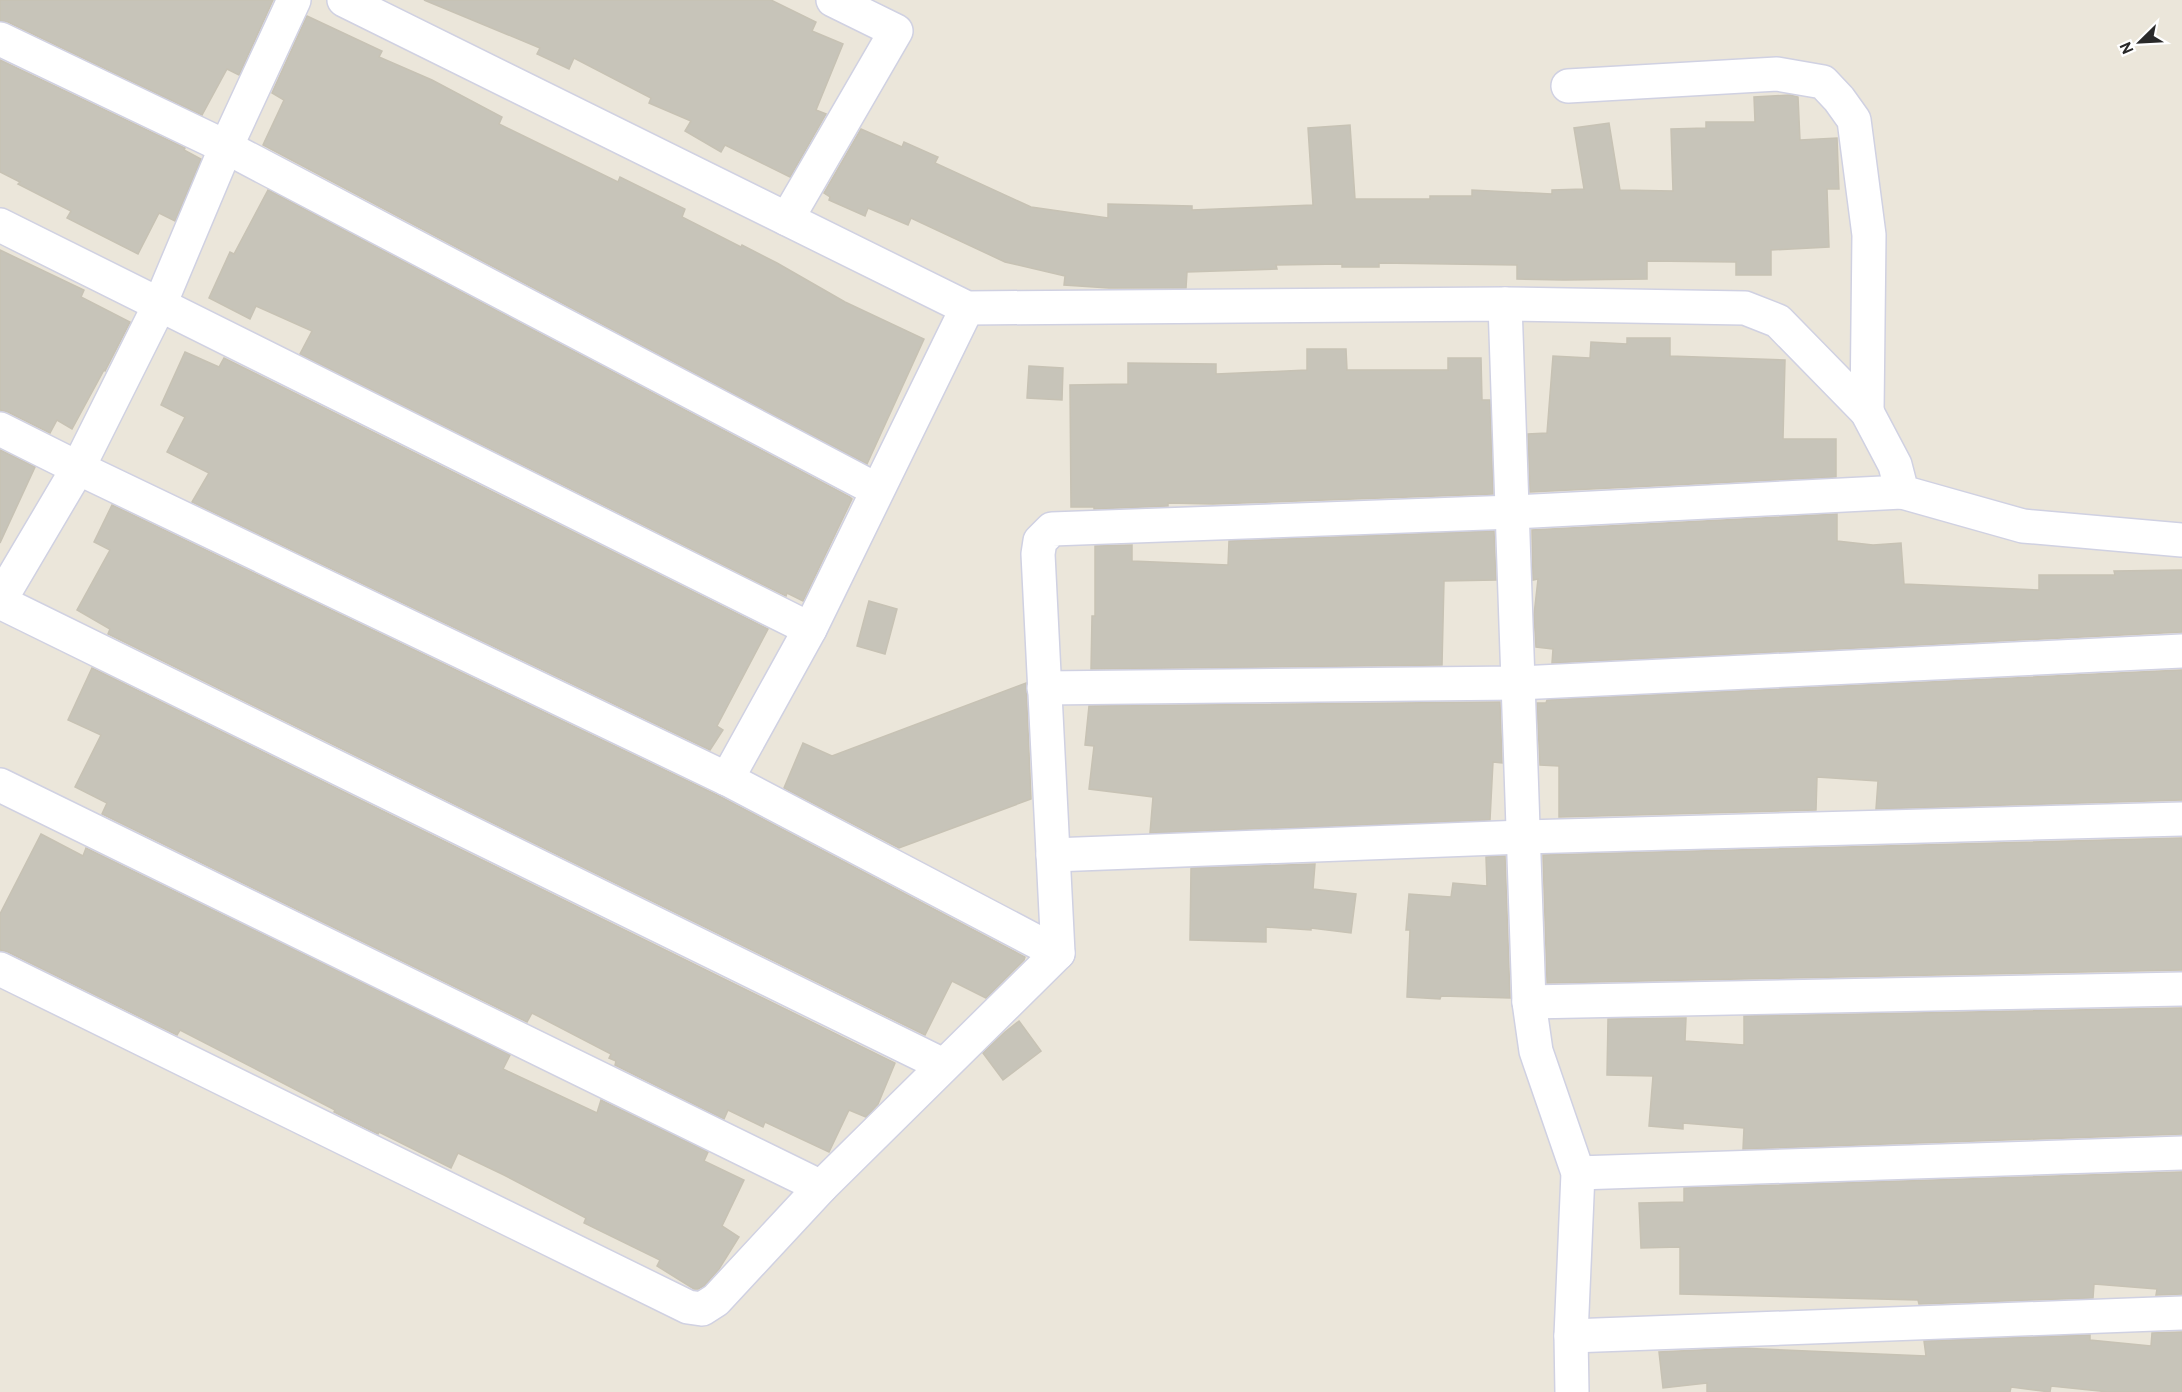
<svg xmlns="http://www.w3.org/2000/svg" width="2182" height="1392" font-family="Overpass,sans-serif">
<rect width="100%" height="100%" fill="#ebe6da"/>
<!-- building -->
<g fill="#c7c4b9" stroke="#c7c2b4" stroke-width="1.5">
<polygon points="0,0 273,0 239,75 227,69 202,115 8,22 0,21"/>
<polygon points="424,0 771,0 816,22 812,31 843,44 816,110 826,114 790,177 725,145 721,152 685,131 691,121 649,103 651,98 574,58 569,69 537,54 540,48"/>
<polygon points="307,16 382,51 379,57 432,80 502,117 499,124 618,182 620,177 685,209 682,217 741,247 742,245 777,263 845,302 924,339 867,464 263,145 284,100 272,93"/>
<polygon points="0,60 185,148 184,150 201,159 175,221 159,213 138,254 67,218 71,211 18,184 20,182 0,172"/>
<polygon points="1790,95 1798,97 1800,140 1837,138 1839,189 1827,189 1829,247 1771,250 1771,275 1736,275 1736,262 1647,261 1647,279 1564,280 1517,279 1517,265 1379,263 1379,267 1342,267 1342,264 1276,265 1277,269 1187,272 1186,288 1109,288 1064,285 1065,276 1005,262 911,218 908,225 868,208 865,216 829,200 830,197 824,193 861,129 902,147 904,142 938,157 935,163 1031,207 1108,218 1108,204 1192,206 1192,210 1313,205 1308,128 1350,125 1355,199 1430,199 1430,196 1472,196 1472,190 1552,194 1552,190 1584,189 1574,128 1609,123 1620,190 1673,191 1671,129 1706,128 1706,122 1755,122 1754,97"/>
<polygon points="268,190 850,497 852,499 803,601 787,593 786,596 300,354 312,331 256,306 250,319 209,298 230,252 234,254"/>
<polygon points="0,250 84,290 81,297 130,322 105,371 104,370 72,429 57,420 50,433 8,412 0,410"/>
<polygon points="1627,338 1670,338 1670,356 1785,360 1783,439 1836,439 1836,477 1530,492 1528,434 1547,433 1553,356 1590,358 1591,342 1627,344"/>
<polygon points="1307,349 1346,349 1347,370 1448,370 1448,358 1481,358 1482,400 1490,400 1493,494 1213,504 1168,503 1168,506 1094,509 1094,507 1071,507 1070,385 1128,384 1128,363 1216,364 1216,374 1307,370"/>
<polygon points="185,352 219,367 224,358 768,629 717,726 723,730 710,750 192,502 209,473 167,452 185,417 161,405"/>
<polygon points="1029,366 1063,368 1062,400 1027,398"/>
<polygon points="0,450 35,467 0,543"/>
<polygon points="112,505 719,796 1025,957 1024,960 986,998 952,981 925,1035 108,634 110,629 77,610 110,550 94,542"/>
<polygon points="1837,514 1837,541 1873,545 1901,543 1904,584 2039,590 2039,575 2115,575 2114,571 2182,570 2182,632 1552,663 1553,649 1536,647 1534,615 1538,579 1533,580 1532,530"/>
<polygon points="1494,531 1496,580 1444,581 1442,665 1091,669 1092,616 1095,616 1095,546 1132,545 1132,561 1228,565 1229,541"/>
<polygon points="869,601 897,609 885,654 857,646"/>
<polygon points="92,668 895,1063 878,1104 866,1117 849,1110 829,1152 765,1122 763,1127 728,1110 724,1119 615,1065 616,1061 609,1058 611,1054 532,1013 527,1022 102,814 107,803 75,787 101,735 68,720"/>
<polygon points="2182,670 2182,800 1876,809 1878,781 1817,777 1816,810 1559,817 1559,766 1540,765 1537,703 1546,703 1547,700"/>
<polygon points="1026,683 1031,799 899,848 784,788 803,743 832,756"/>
<polygon points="1500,702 1502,763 1493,762 1490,820 1150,833 1153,797 1089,789 1094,746 1085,745 1089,706"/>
<polygon points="41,834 83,856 86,848 510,1055 503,1069 597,1113 601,1100 708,1152 704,1161 744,1180 722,1226 739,1237 719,1269 704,1286 698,1289 694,1289 657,1266 660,1260 584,1223 586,1218 504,1175 458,1153 451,1168 379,1132 378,1134 334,1112 335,1110 180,1030 177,1035 8,952 0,950 0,914"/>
<polygon points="2182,838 2182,970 1547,983 1543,855"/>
<polygon points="1505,856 1510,998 1441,996 1440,999 1407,997 1410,930 1406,930 1409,894 1451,897 1453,883 1487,886 1486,857"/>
<polygon points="1315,864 1313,889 1356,894 1351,933 1311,928 1311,930 1266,927 1266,942 1190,940 1191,868"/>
<polygon points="2182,1008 2182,1134 1743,1149 1744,1128 1683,1123 1683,1129 1649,1126 1653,1076 1607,1075 1608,1019 1686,1018 1685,1041 1744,1045 1744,1016"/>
<polygon points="1019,1021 1041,1051 1003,1080 983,1053 1005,1032"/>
<polygon points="2182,1172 2182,1294 2156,1295 2157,1289 2094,1284 2093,1298 1919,1304 1918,1300 1680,1294 1680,1247 1641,1248 1639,1203 1684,1202 1684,1188"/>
<polygon points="2182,1332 2182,1392 2109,1392 2051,1386 2050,1392 2011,1387 2010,1392 1707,1392 1707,1383 1663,1388 1659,1352 1740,1348 1926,1356 1924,1341 2090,1335 2090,1340 2151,1346 2152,1333"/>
</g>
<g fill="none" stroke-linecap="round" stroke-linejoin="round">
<!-- minor casing -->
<g stroke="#d0d1e2" stroke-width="36">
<g id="minor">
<polyline points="344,0 967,308 1505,304 1745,308 1778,321 1867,412 1895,465 1902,492 2023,526 2182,540"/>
<polyline points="0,39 226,147 877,490"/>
<polyline points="1568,86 1777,74 1823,82 1839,99 1854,120 1869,235 1867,412"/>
<polyline points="787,219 896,31 833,0"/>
<polyline points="0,225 810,629"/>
<polyline points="1505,304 1529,1002 1536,1051 1578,1173 1571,1336 1572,1392"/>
<polyline points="0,429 78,468 727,779 1058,953"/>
<polyline points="0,600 78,468 160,304 226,147 294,0"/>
<polyline points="0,602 943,1065"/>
<polyline points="1044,688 1518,683 2182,651"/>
<polyline points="727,779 810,629 967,308"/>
<polyline points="0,785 821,1187"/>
<polyline points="1053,855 1523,837 2182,819"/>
<polyline points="0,969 688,1307 702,1309 716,1300 821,1187 1058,953 1038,554 1040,541 1052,529 1513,512 1902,492"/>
<polyline points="1529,1002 2182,989"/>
<polyline points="1578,1173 2182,1153"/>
<polyline points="1571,1336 2182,1313"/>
</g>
</g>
<!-- minor -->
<use href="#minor" stroke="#fff" stroke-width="33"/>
</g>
<!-- north arrow -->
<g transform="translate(2140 42) rotate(246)" stroke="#ffffff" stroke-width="4.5" paint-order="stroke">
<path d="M0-4.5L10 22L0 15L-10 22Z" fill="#292929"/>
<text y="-9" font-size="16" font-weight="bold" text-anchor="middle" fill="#292929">N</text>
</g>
</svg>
